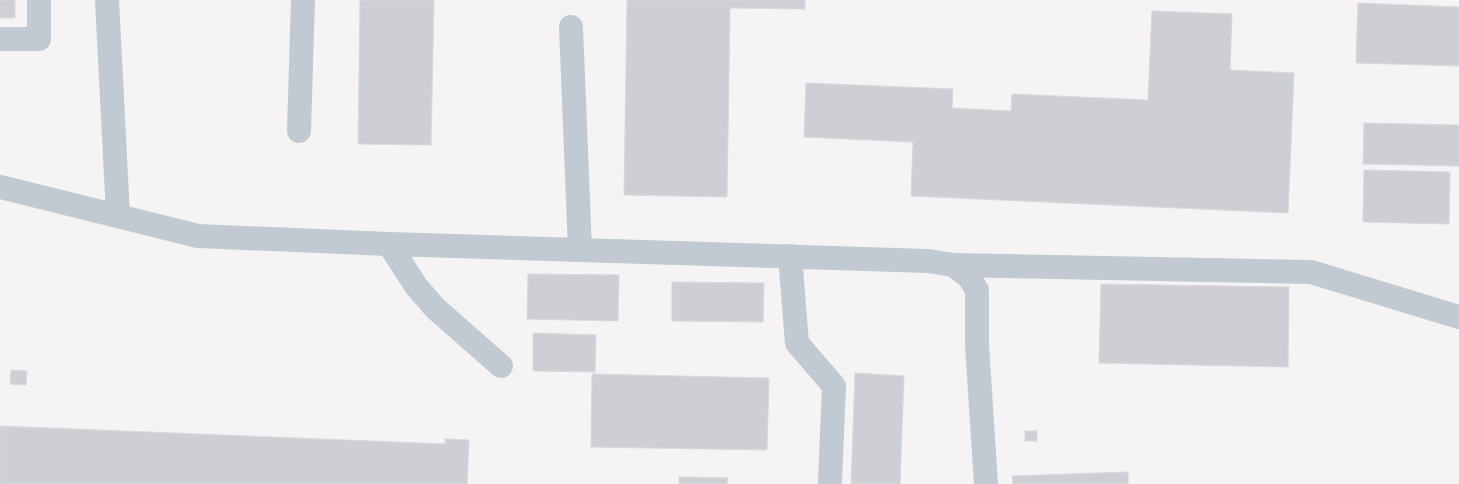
<svg xmlns="http://www.w3.org/2000/svg" width="1459" height="484" font-family="'Fira Sans',sans-serif">
<rect width="100%" height="100%" fill="#f5f3f3"/>
<!-- building -->
<g fill="#cdcfd5" stroke="#d7d9de">
<rect x="0" y="0" width="15" height="18"/>
<polygon points="360,0 434,0 431,145 358,144"/>
<polygon points="627,0 805,0 805,9 730,8 727,197 624,195"/>
<polygon points="1358,3 1459,7 1459,66 1356,63"/>
<polygon points="1152,11 1232,14 1230,70 1294,73 1288,213 911,196 913,142 804,137 806,83 953,89 952,108 1011,111 1012,94 1148,100"/>
<polygon points="1364,123 1459,125 1459,166 1363,164"/>
<polygon points="1364,170 1450,172 1449,224 1363,222"/>
<polygon points="528,274 619,275 618,321 527,319"/>
<polygon points="672,282 764,283 763,322 672,321"/>
<polygon points="1101,284 1289,287 1288,367 1099,363"/>
<polygon points="533,333 596,335 595,372 533,371"/>
<polygon points="11,370 27,371 26,385 10,384"/>
<polygon points="855,373 904,376 900,484 851,484"/>
<polygon points="592,374 769,378 767,450 591,447"/>
<polygon points="0,426 445,444 445,439 469,440 467,484 0,484"/>
<rect x="1025" y="431" width="12" height="10"/>
<polygon points="1128,472 1128,484 1013,484 1012,476"/>
<polygon points="679,477 728,478 727,484 679,484"/>
</g>
<g fill="none" stroke-linecap="round" stroke-linejoin="round">
<!-- minor -->
<g stroke="#c1cad2" stroke-width="24">
<polyline points="107,0 118,216"/>
<polyline points="571,27 580,250"/>
<polyline points="0,39 39,39 39,0"/>
<polyline points="299,131 303,0"/>
<polyline points="0,187 198,236 389,244 928,261 953,265 969,277 977,290 977,345 986,484"/>
<polyline points="389,244 416,286 435,308 501,366"/>
<polyline points="790,256 797,343 834,386 830,481"/>
<polyline points="953,265 1311,272 1459,317"/>
</g>
</g>
</svg>
